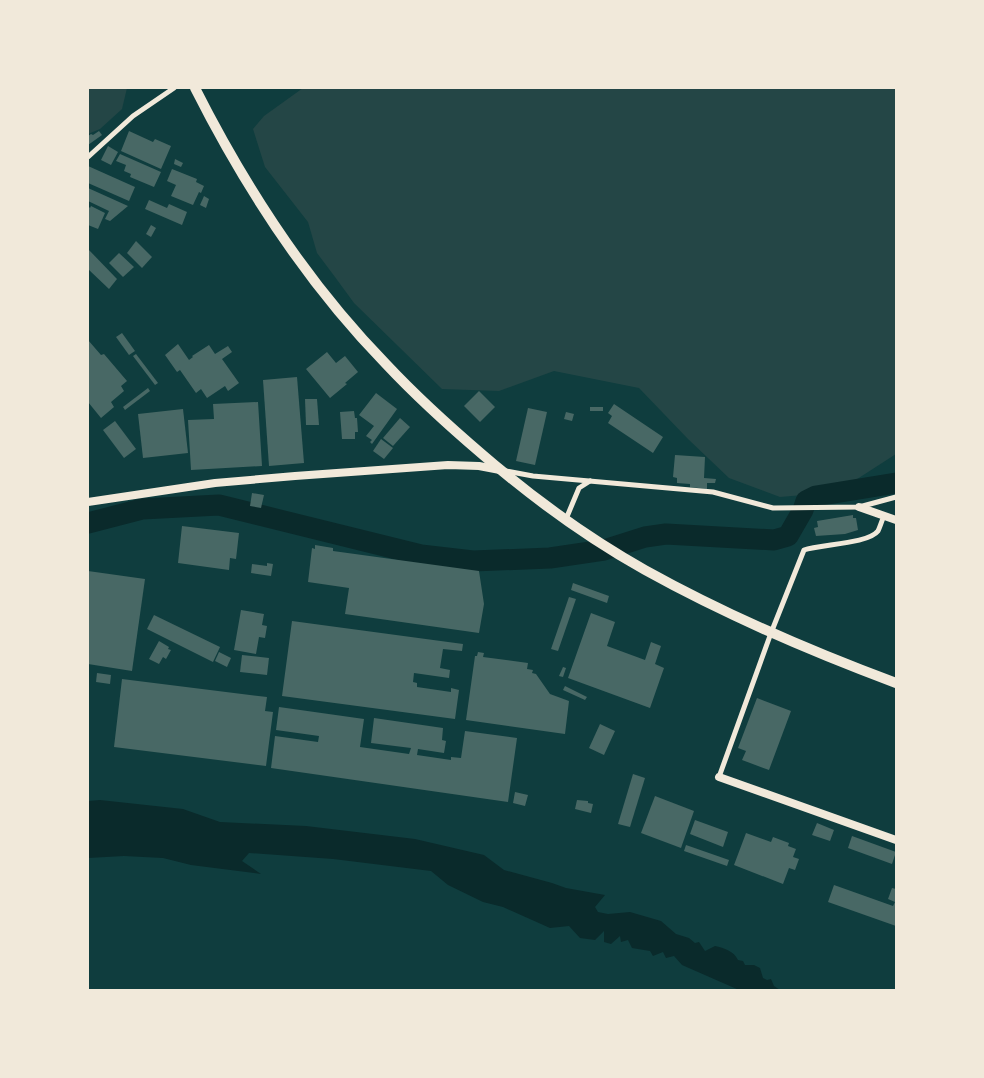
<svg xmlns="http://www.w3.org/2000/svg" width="984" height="1078" font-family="'Sofia Sans Condensed',sans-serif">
<rect width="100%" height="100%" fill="#0f3d3e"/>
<!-- green -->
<g fill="#244646">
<polygon points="88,88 127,88 122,109 100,129 88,134"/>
<polygon points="303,88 896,88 896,454 837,492 780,497 729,478 688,439 639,388 554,371 499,391 442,389 354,303 335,277 317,253 308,222 265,167 253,129 264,116"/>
</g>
<!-- water -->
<path fill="#0a2a2b" d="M100,800L183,809L220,822L306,826L415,839L484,855L504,870L552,883L566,888L605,895L595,907L598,912L608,914L630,912L661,921L676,934L689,938L695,943L699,942L705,951L715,946C724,948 734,951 738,960L743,961L745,965H754L760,968L763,978L767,980L771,979L774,986L780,990H739L682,965L674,956L666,958L663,952L653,956L650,951L632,948L628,940L621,942L620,936L611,944L604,942V931L595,940L580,938L569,926L550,928L503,907L483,902L448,885L431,871L333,859L249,853L242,861L261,874L191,865L163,858L124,856L88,858V801Z"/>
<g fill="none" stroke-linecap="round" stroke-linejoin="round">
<!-- river -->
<polyline stroke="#0a2a2b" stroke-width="21" points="88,523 142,509 219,505 421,555 473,561 550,558 604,550 645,537 666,534 774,540 788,536 803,510 806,501 816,496 896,483"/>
</g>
<!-- building -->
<g fill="#486865">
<polygon points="99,131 102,135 88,145 88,136 91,134 93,135"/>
<polygon points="129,131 153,142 155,139 171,146 161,169 121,151"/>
<polygon points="108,146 118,152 111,165 101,160"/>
<polygon points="120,154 161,172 154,187 130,177 131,174 124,171 126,165 116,161"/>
<polygon points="175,159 183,163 181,167 174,164"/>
<polygon points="88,166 135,187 129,201 88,183"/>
<polygon points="172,169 197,179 196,182 204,186 201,193 199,192 193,205 171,196 176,185 167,181"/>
<polygon points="88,188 128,206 110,221 105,219 109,211 88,201"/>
<polygon points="204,196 209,199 206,208 200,205"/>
<polygon points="149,200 167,208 169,204 187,212 182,225 145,209"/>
<polygon points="88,206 90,208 91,206 105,213 98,229 88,225"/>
<polygon points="151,225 156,228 151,237 146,234"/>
<polygon points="136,241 152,257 142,268 127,253"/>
<polygon points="88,249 117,279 109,289 88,269"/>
<polygon points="119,253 134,267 123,277 109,263"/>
<polygon points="122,333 135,351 129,355 116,337"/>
<polygon points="88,340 101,355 104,354 127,381 121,386 124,391 111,402 114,407 101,418 88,402"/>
<polygon points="178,344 189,360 193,357 192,356 209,345 215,354 228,346 232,352 222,359 239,383 228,391 225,386 207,398 201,389 196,393 180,370 177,372 165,355"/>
<polygon points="327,352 336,363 345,356 358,372 345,383 347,384 330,398 306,369"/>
<polygon points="136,354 158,383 155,385 133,356"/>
<polygon points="297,377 304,463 269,466 263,380"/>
<polygon points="148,388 150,391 125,410 123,407"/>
<polygon points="479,391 495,407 480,422 464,406"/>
<polygon points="376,393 397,409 372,444 370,442 372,440 366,436 374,426 359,415"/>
<polygon points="305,399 317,399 319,425 306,425"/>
<polygon points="258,402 262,466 191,470 188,420 214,419 213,404"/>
<polygon points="614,404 663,437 653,453 608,423 612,416 608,413"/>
<rect x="590" y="407" width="13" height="4"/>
<polygon points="528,408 547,412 535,465 516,461"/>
<polygon points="183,409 188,453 143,458 138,414"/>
<polygon points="354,411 355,418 357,418 358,432 355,432 355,439 342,439 340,412"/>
<polygon points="566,412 574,414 572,421 564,419"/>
<polygon points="400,418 410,427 393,446 383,438"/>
<polygon points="115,421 136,449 124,458 103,430"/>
<polygon points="381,439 393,448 384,459 373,451"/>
<polygon points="675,455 705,457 704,478 716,479 715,483 707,483 707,489 690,487 690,484 677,483 677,478 673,477"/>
<polygon points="252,493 264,495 261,508 250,506"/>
<polygon points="853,515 853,518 856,518 858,530 845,534 816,536 814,528 818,527 817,521"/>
<polygon points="182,526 239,533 236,559 230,558 229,570 178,563"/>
<polygon points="315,545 333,548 333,551 479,571 484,604 479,633 345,614 349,588 308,582 312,548 315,549"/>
<polygon points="267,563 273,564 271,576 251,573 252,564 267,566"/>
<polygon points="88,571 145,579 132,671 88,664"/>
<polygon points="573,583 609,596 607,603 571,590"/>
<polygon points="569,597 576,599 558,651 551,649"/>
<polygon points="241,610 264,614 262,625 267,626 265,638 259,637 256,654 234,650"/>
<polygon points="591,613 615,622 607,646 645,660 651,642 661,646 655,664 664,668 650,708 568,678"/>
<polygon points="154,615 220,647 213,662 147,629"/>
<polygon points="292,621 463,644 462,651 443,649 440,668 450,670 449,678 414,673 413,682 417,683 417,687 451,692 451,688 459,690 455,719 282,696"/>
<polygon points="159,641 169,647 168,649 171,650 166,659 163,657 159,664 149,659"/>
<polygon points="219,652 231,658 227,667 215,661"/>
<polygon points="478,652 484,653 483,657 528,663 527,669 533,670 532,673 536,674 550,694 569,701 565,734 466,720 475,656 477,656"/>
<polygon points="242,655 269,658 267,675 240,672"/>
<polygon points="563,667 566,668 563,677 559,676"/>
<polygon points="97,673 111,675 110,684 96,682"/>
<polygon points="122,679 267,697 265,711 273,712 266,766 114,747"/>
<polygon points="565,686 587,697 585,700 563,690"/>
<polygon points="757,698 791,711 769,770 742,760 746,751 738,748"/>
<polygon points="279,707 364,719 360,747 409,754 411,748 371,743 374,718 443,728 442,740 446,741 444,753 418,749 417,755 451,760 451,757 461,758 465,731 517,738 508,802 271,768 275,736 318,742 319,736 276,730"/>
<polygon points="600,724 615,731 604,755 589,748"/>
<polygon points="633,774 645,778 630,827 618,824"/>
<polygon points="515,792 528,795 525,806 513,803"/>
<polygon points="655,796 694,811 681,848 641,833"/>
<polygon points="577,800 588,801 588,803 593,804 591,813 575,809"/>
<polygon points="695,820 728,832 723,847 690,834"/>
<polygon points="817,823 834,830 830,841 812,835"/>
<polygon points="746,833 771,842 773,837 789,843 788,846 796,849 793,857 799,859 795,870 789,868 783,884 734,865"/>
<polygon points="852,836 896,852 892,864 848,848"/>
<polygon points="686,845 729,860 727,866 684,851"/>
<polygon points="834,885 893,906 895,902 888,899 892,888 896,889 896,926 828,902"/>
</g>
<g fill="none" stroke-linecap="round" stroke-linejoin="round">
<!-- minor -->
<g stroke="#f1e9da" stroke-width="5">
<polyline points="88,157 133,116 174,88"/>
<polyline points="506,471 533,476 713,492 773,508 859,507 896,497"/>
<polyline points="566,519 579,488 590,481"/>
<path d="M719,777L771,633L804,550C820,544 868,544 878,531C880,527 882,520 884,516"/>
</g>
<!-- tertiary -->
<g stroke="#f1e9da" stroke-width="8">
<polyline points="88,502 215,483 295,476 448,465 479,466 500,470"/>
<polyline points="859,507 896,520"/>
<polyline points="719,777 896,840"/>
</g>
<!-- trunk -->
<path stroke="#f1e9da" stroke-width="10" d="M195,88C245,187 308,284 386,364C416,396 449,426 483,455C533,498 588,538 645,570C726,615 810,651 896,683"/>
</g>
<!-- border -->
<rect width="984" height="1078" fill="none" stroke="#f1e9da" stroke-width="178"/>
</svg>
